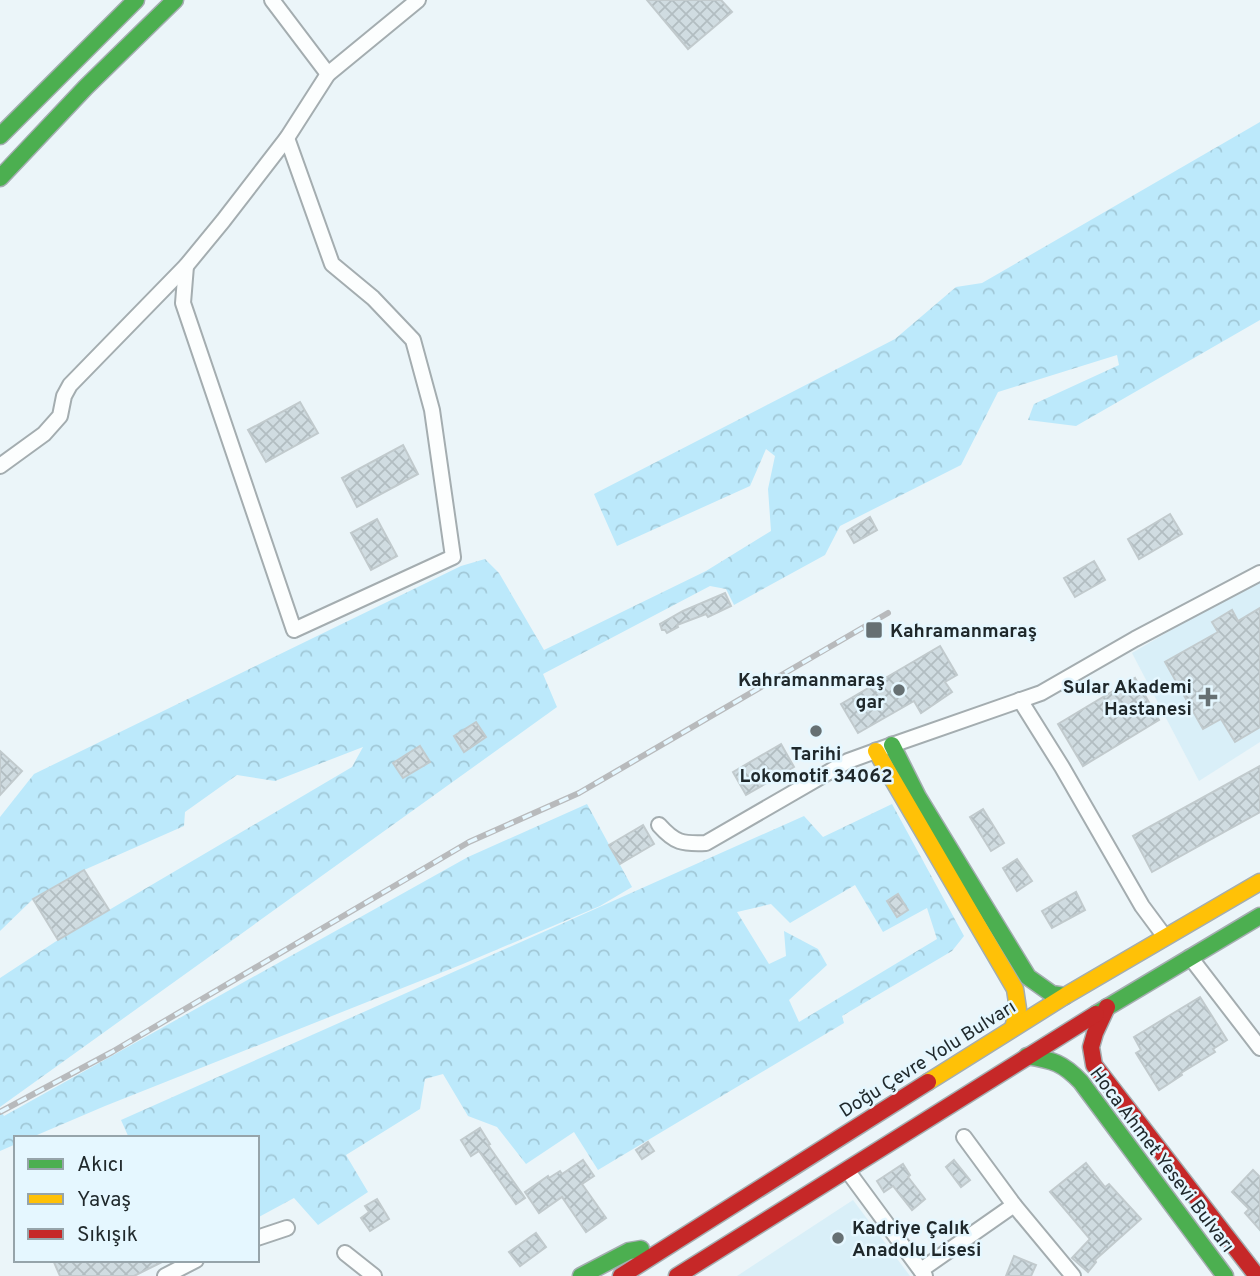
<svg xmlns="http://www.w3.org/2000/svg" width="1260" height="1276" font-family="Overpass,sans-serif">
<defs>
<pattern id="forest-crowns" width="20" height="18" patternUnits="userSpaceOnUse" patternTransform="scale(1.75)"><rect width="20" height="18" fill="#bce9fb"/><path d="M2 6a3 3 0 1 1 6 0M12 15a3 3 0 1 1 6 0" fill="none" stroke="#a1c8d7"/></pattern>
<pattern id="building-cross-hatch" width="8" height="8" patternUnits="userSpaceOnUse" patternTransform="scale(1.75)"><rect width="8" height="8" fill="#d0dce1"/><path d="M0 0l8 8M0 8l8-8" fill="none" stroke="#b2bdc1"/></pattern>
</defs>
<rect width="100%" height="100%" fill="#ebf5f9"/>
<!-- built -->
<g fill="#d9eff8">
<polygon points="1260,578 1260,742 1199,781 1132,653"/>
<polygon points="853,1200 910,1276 737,1276"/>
</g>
<!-- forest -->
<g fill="url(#forest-crowns)" fill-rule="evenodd">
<polygon points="1260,122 1260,320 1076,426 1028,420 1034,404 1119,365 1117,355 998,392 961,465 840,526 825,555 734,605 726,589 710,586 543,674 557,707 0,1107 0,978 58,940 352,767 363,747 275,781 237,775 185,812 184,826 84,870 33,899 0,931 0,817 34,774 461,566 485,559 499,573 544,650 706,571 771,531 768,489 775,456 766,449 750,486 617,546 594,494 895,339 956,287 982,283"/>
<polygon points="587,804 632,887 600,906 463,964 105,1106 30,1138 16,1138 16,1144 0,1151 0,1109 4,1116 468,857"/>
<path d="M892,804L964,936L952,951L842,1016L844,1023L598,1170L574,1132L526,1164L497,1127L468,1116L443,1074L425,1079L420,1109L346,1155L368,1192L318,1225L294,1198L257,1218V1138H129L121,1120L804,816L823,837ZM855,885L883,932L927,908L937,939L799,1022L789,1000L827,965L818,949L784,931L786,956L769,964L737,912L771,904L790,923Z"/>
</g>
<!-- building -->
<g fill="url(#building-cross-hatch)" stroke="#c1cacd" stroke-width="2">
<polygon points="647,0 721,0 732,12 688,49"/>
<polygon points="300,402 318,433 266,462 248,430"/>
<polygon points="403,445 418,474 357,507 342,478"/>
<polygon points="1170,514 1182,534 1139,559 1128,539"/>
<polygon points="870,517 877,530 854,543 847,531"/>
<polygon points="377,519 397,556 371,570 351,533"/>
<polygon points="1094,561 1105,580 1075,597 1064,578"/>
<polygon points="725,593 731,606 708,617 706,614 677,625 678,627 667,633 665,630 662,630 660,624 683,611"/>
<polygon points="1260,608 1260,727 1235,742 1221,719 1203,729 1165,662 1218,632 1212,622 1232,610 1238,621"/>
<polygon points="940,646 957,675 945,682 952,692 921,713 914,701 858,733 841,704"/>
<polygon points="1135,678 1159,720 1083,766 1058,724"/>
<polygon points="476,722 486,737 464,752 454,736"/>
<polygon points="781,744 794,767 746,795 733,772"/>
<polygon points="420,746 430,762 403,778 393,763"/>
<polygon points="0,751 22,771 0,795"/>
<polygon points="1260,766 1260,812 1152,872 1133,836"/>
<polygon points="983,809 1004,843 991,851 970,817"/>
<polygon points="643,825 654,844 620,864 609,845"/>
<polygon points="1017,859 1032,881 1017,891 1003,868"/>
<polygon points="84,870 109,910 58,940 33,899"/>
<polygon points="1076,892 1085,910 1052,928 1042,911"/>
<polygon points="898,894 908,910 897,917 887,901"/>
<polygon points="1200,997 1227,1040 1213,1049 1215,1052 1181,1073 1182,1075 1159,1090 1136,1053 1141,1050 1134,1037"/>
<polygon points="480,1128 490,1144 488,1145 525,1198 516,1204 479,1151 471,1156 461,1140"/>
<polygon points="648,1142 654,1151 642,1159 636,1150"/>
<polygon points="583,1160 594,1176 582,1184 606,1218 586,1232 562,1197 539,1213 525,1192 548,1176 549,1178 560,1171 562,1174"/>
<polygon points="954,1160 970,1180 961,1187 946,1167"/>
<polygon points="1086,1163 1105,1187 1109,1184 1141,1219 1095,1260 1096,1262 1088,1272 1072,1258 1090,1239 1050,1192"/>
<polygon points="903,1164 910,1175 908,1177 925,1199 912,1210 893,1186 884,1192 877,1181"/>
<polygon points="1253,1170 1260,1177 1260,1230 1245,1213 1249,1209 1232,1192"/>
<polygon points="377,1199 389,1219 370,1231 361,1218 369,1212 365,1206"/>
<polygon points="536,1233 546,1247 520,1266 509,1252"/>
<polygon points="1014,1256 1036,1265 1031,1276 1006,1276"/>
<polygon points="53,1260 166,1260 134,1276 60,1276"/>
</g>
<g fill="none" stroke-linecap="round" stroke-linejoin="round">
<!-- street casing -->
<g stroke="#a4adb0" stroke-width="18">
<g id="street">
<polyline points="272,0 328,74"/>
<polyline points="186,266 183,303 294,630 453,557 432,410 413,340 373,298 332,264 287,138"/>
<polyline points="0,466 44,434 60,416 64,396 70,385 186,266 223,221 287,138 328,74 418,0"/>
<polyline points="1020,700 1062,767 1142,906 1165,937"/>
<path d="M659,825C675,843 682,844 706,843L848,761L892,745L1041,693L1135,639L1260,573"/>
<polyline points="1190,957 1260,1048"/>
<polyline points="964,1137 1014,1205 1073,1276"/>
<polyline points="847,1170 925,1276"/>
<polyline points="257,1238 287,1228"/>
<polyline points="345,1253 374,1276"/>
<polyline points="921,1270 1014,1205"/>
<polyline points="165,1276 196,1260"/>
</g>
</g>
<!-- fast casing -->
<g stroke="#a4adb0" stroke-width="19">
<g id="fast">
<polyline points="0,136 136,0"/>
<polyline points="0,178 86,87 175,0"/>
<polyline points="892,745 918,797 1028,977 1052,994 1065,996"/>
<polyline points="1096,1014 1260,916"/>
<path d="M1027,1056C1053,1060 1063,1063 1081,1082L1225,1276"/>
<polyline points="581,1276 629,1251 641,1249"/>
</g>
</g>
<!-- slow casing -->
<g stroke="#a4adb0" stroke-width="19">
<g id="slow">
<polyline points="876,751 1015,989 1018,1009 1013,1028"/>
<polyline points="928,1082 1065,996 1260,882"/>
</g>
</g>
<!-- jam casing -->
<g stroke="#a4adb0" stroke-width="19">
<g id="jam">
<polyline points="1107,1007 1095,1033 1091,1047 1094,1065 1257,1276"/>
<polyline points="621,1276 928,1082"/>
<polyline points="677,1276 1096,1014"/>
</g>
</g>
<!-- street -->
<use href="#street" stroke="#fcfefe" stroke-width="14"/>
<!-- fast -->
<use href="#fast" stroke="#4caf50" stroke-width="16"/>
<!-- slow -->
<use href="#slow" stroke="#ffc107" stroke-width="16"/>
<!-- jam -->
<use href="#jam" stroke="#c62828" stroke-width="16"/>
<!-- rail casing -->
<g stroke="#b8babc" stroke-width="6">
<polyline id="rail" points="0,1112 112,1052 469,842 579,793 888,613"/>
</g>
<!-- rail -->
<use href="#rail" stroke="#e5f7ff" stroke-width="3.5" stroke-dasharray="10" stroke-linecap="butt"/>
</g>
<!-- markers -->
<g fill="#667073" stroke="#e5f7ff" stroke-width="2.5">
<rect x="865" y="621" width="18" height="18" rx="3.5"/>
<circle cx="899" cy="690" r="7"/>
<path d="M1204.5 686.5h7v7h7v7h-7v7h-7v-7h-7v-7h7z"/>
<circle cx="816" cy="731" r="7"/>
<circle cx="838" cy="1238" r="7"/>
</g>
<g text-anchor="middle" stroke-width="5" stroke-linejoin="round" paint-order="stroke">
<!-- poi labels -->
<g font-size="19" font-weight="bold" fill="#1f282b" stroke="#e5f7ff" text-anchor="start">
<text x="890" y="637">Kahramanmaraş</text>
<text x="885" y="686" text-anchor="end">Kahramanmaraş<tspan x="885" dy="22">gar</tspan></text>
<text x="1192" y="693" text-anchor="end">Sular Akademi<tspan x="1192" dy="22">Hastanesi</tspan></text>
<text x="816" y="760" text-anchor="middle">Tarihi<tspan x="816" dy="22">Lokomotif 34062</tspan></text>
<text x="852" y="1234">Kadriye Çalık<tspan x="852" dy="22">Anadolu Lisesi</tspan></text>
</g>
<!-- street labels -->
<g font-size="19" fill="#1f282b" stroke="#e5f7ff">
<text transform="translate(927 1058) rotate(-32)" y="7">Doğu Çevre Yolu Bulvarı</text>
<text transform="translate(1163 1159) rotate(53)" y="7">Hoca Ahmet Yesevi Bulvarı</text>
</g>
</g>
<!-- legend -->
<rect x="14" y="1136" width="245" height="126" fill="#e5f7ff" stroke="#96a4aa" stroke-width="2"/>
<rect x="28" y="1159" width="35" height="10" fill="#4caf50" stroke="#96a4aa" stroke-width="2"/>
<text x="77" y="1171" font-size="21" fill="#1f282b">Akıcı</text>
<rect x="28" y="1194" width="35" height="10" fill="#ffc107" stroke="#96a4aa" stroke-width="2"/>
<text x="77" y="1206" font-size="21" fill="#1f282b">Yavaş</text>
<rect x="28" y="1229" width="35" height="10" fill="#c62828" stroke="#96a4aa" stroke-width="2"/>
<text x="77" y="1241" font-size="21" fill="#1f282b">Sıkışık</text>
</svg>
